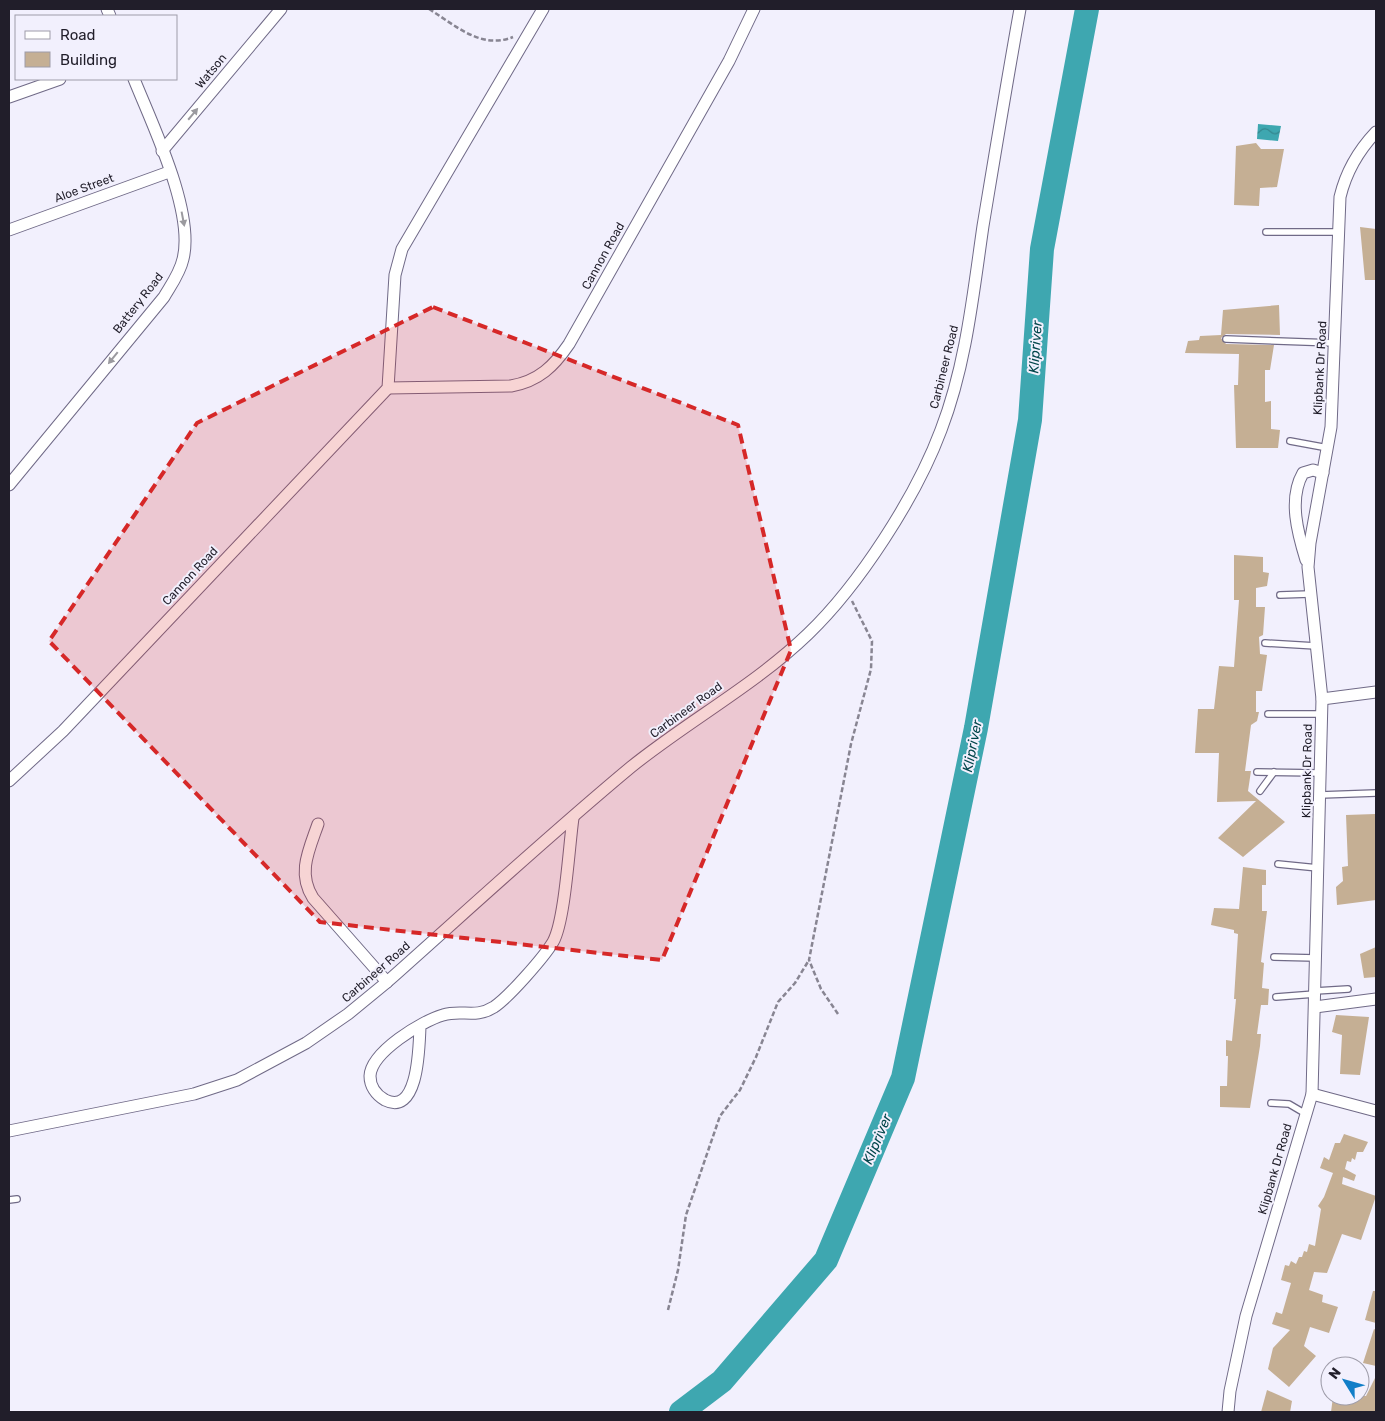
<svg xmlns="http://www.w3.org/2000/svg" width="1385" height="1421" font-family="Rubik,sans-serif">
<defs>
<pattern id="water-waves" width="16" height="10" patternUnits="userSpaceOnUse" patternTransform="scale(1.25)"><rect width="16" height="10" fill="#3ea7b0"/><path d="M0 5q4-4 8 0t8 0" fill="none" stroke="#34878f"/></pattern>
</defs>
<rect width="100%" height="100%" fill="#f2f0fd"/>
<!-- water -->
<polygon fill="url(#water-waves)" points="1258,124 1281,126 1278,141 1257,139"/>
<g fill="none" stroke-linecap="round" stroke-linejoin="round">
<!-- river -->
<polyline stroke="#3ea7b0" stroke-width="24" points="681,1412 722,1381 826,1260 903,1078 976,728 1030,420 1042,249 1087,9"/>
</g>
<!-- building -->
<g fill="#c5af94">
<polygon points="1256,143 1261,149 1284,149 1277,187 1260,188 1259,206 1234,205 1236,146"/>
<polygon points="1360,227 1376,229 1376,280 1365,280"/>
<polygon points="1279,305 1280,335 1226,334 1221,338 1226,344 1274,345 1270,370 1265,370 1265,402 1271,401 1271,429 1280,430 1278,448 1236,448 1234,385 1238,385 1239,354 1185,353 1188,341 1199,340 1200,336 1221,335 1223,310"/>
<polygon points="1234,555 1263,557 1263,572 1269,573 1267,586 1256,588 1256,607 1265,607 1263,635 1259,637 1260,654 1267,655 1262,691 1256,691 1256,712 1259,712 1257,721 1251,725 1245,771 1251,771 1248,791 1285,822 1243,857 1218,838 1256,801 1217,802 1219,753 1195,753 1198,709 1214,709 1219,666 1234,667 1239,600 1234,600"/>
<polygon points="1375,814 1376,900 1337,905 1336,887 1343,881 1342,867 1348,866 1346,815"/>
<polygon points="1243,867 1266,870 1266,885 1262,885 1262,911 1267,911 1261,962 1264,963 1262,988 1269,989 1268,1005 1261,1005 1257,1034 1261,1034 1260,1046 1250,1108 1220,1107 1220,1086 1227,1086 1228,1056 1226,1056 1226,1040 1232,1041 1236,999 1234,999 1238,934 1234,933 1234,930 1211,925 1214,908 1239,909"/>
<polygon points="1376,947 1376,977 1364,978 1360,954"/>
<polygon points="1336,1015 1369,1017 1360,1075 1340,1074 1342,1035 1332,1032"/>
<polygon points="1344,1134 1368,1142 1363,1152 1357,1152 1355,1160 1352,1158 1351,1162 1347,1161 1345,1169 1356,1175 1354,1181 1343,1177 1342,1184 1376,1196 1361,1240 1342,1234 1327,1273 1314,1272 1309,1290 1323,1295 1322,1302 1338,1307 1329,1333 1310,1327 1304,1346 1316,1356 1289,1387 1268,1369 1273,1348 1290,1330 1272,1324 1276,1312 1282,1314 1291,1283 1281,1280 1285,1265 1289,1266 1291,1261 1296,1264 1299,1257 1302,1257 1304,1251 1307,1252 1309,1244 1315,1246 1321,1209 1318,1206 1324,1197 1333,1173 1320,1168 1324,1157 1329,1160 1335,1143 1340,1143"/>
<polygon points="1373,1291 1376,1291 1376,1323 1365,1320"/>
<polygon points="1374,1329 1376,1330 1376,1366 1363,1363"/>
<polygon points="1376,1376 1376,1412 1331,1412 1333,1397 1347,1399 1347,1396 1366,1396"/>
<polygon points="1267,1390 1292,1401 1290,1412 1261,1412"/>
</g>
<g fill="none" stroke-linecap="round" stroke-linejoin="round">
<!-- lane casing -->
<g stroke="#706a87" stroke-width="8">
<g id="lane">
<polyline points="1266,232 1338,232"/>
<polyline points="1226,339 1334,343"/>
<polyline points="1290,441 1328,448"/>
<polyline points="1280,595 1310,594"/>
<polyline points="1265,643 1316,646"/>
<polyline points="1268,714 1322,714"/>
<polyline points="1257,772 1320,773"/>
<polyline points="1260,791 1274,772"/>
<polyline points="1320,795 1376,793"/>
<polyline points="1278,864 1318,868"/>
<polyline points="1274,957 1316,958"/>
<polyline points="1315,991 1348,989"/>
<polyline points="1276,997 1315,994"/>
<polyline points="1271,1103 1289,1104 1306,1114"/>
<polyline points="9,1200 17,1199"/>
</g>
</g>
<!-- street casing -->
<g stroke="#706a87" stroke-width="13">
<g id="street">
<polyline points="107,9 110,16"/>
<polyline points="9,97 60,79"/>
<polyline points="162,151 281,9"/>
<polyline points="9,230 169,172"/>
<path d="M388,388L511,386C539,381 554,366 569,344L729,61L754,9"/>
<path d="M9,485L164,297C171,285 180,273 183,259C195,212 152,124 134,79"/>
<path d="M1306,560C1298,534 1288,499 1303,473L1313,470L1323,473"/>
<polyline points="1322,699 1376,692"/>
<polyline points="9,781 63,731 388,388 395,275 402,249 543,9"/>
<path d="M318,824C309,850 297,873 313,898L387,982"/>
<polyline points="1315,1007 1376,999"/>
<path d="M420,1027C419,1045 419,1117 385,1100C376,1095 370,1086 370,1076C371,1052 422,1021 443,1015C462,1009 475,1019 494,1007C509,997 544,957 553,942C565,921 569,846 573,818"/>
<polyline points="1312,1094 1376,1111"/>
<path d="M9,1131L194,1094L237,1080L306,1043L348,1014L387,982C468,910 548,836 631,767C688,721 755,685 808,634C859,585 916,497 941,430C966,365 973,295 983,226C995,154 1007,81 1020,9"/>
<path d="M1228,1412L1230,1391L1246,1316L1312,1094L1322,699L1308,567L1310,543L1331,427L1340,197C1346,172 1358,151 1376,132"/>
</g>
</g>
<!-- path -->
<g stroke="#888592" stroke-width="2.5" stroke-dasharray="5 2.5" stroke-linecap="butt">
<path d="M429,9C455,25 481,50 513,37"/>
<polyline points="838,1014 821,989 809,960 851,744 871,669 872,641 852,601"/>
<polyline points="668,1310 678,1270 686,1215 720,1116 740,1090 756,1057 778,1002 795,983 809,960"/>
</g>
<!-- lane -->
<use href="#lane" stroke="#fff" stroke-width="5.5"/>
<!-- street -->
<use href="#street" stroke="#fff" stroke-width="11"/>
</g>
<!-- one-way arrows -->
<defs><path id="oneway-solid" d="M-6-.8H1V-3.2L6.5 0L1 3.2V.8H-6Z" transform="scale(1.25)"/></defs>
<g fill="#9b9a9f">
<use href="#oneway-solid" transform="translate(193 114) rotate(-50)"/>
<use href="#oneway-solid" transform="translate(183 219) rotate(79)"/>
<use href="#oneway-solid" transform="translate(113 358) rotate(129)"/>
</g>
<!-- marked area -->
<path fill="#d62828" fill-opacity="0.2" stroke="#d62828" stroke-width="4" stroke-dasharray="10 6" stroke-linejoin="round" d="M433,307L738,425L791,650L662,960L320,922L49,641L197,423Z"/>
<g text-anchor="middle" stroke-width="4" stroke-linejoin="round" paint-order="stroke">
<!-- street labels -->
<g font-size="12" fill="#211e2a" stroke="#f2f0fd">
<text transform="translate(211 71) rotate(-50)" y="4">Watson</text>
<text transform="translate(84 188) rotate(-20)" y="4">Aloe Street</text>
<text transform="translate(603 256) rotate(-61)" y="4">Cannon Road</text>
<text transform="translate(138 303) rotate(-52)" y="4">Battery Road</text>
<text transform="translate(944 367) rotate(-76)" y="4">Carbineer Road</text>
<text transform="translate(1320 368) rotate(-87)" y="4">Klipbank Dr Road</text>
<text transform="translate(190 576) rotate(-47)" y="4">Cannon Road</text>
<text transform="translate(686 710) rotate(-36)" y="4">Carbineer Road</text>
<text transform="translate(1307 771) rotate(-89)" y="4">Klipbank Dr Road</text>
<text transform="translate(376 972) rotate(-41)" y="4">Carbineer Road</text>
<text transform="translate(1275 1169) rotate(-74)" y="4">Klipbank Dr Road</text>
</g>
<!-- water labels -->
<g font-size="14" font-style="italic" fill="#03464b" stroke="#f2f0fd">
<text transform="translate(1035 347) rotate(-86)" y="5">Klipriver</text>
<text transform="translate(972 746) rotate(-79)" y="5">Klipriver</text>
<text transform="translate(877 1139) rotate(-67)" y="5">Klipriver</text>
</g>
</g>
<!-- border -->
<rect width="1385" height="1421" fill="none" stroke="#211e2a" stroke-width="20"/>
<!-- legend -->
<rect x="15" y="15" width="162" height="65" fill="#f2f0fd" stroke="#9e9ca9"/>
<rect x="25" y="31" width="25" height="8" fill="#ffffff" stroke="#9e9ca9"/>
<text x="60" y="40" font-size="15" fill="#211e2a">Road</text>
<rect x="25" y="52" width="25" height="15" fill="#c5af94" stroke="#9e9ca9"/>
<text x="60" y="65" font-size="15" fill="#211e2a">Building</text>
<!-- north arrow -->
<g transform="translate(1345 1381) rotate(307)"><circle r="24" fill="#f2f0fd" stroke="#9e9ca9"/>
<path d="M0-4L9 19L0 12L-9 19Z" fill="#117ec8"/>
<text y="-8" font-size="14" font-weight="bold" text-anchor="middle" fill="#211e2a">N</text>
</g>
</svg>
